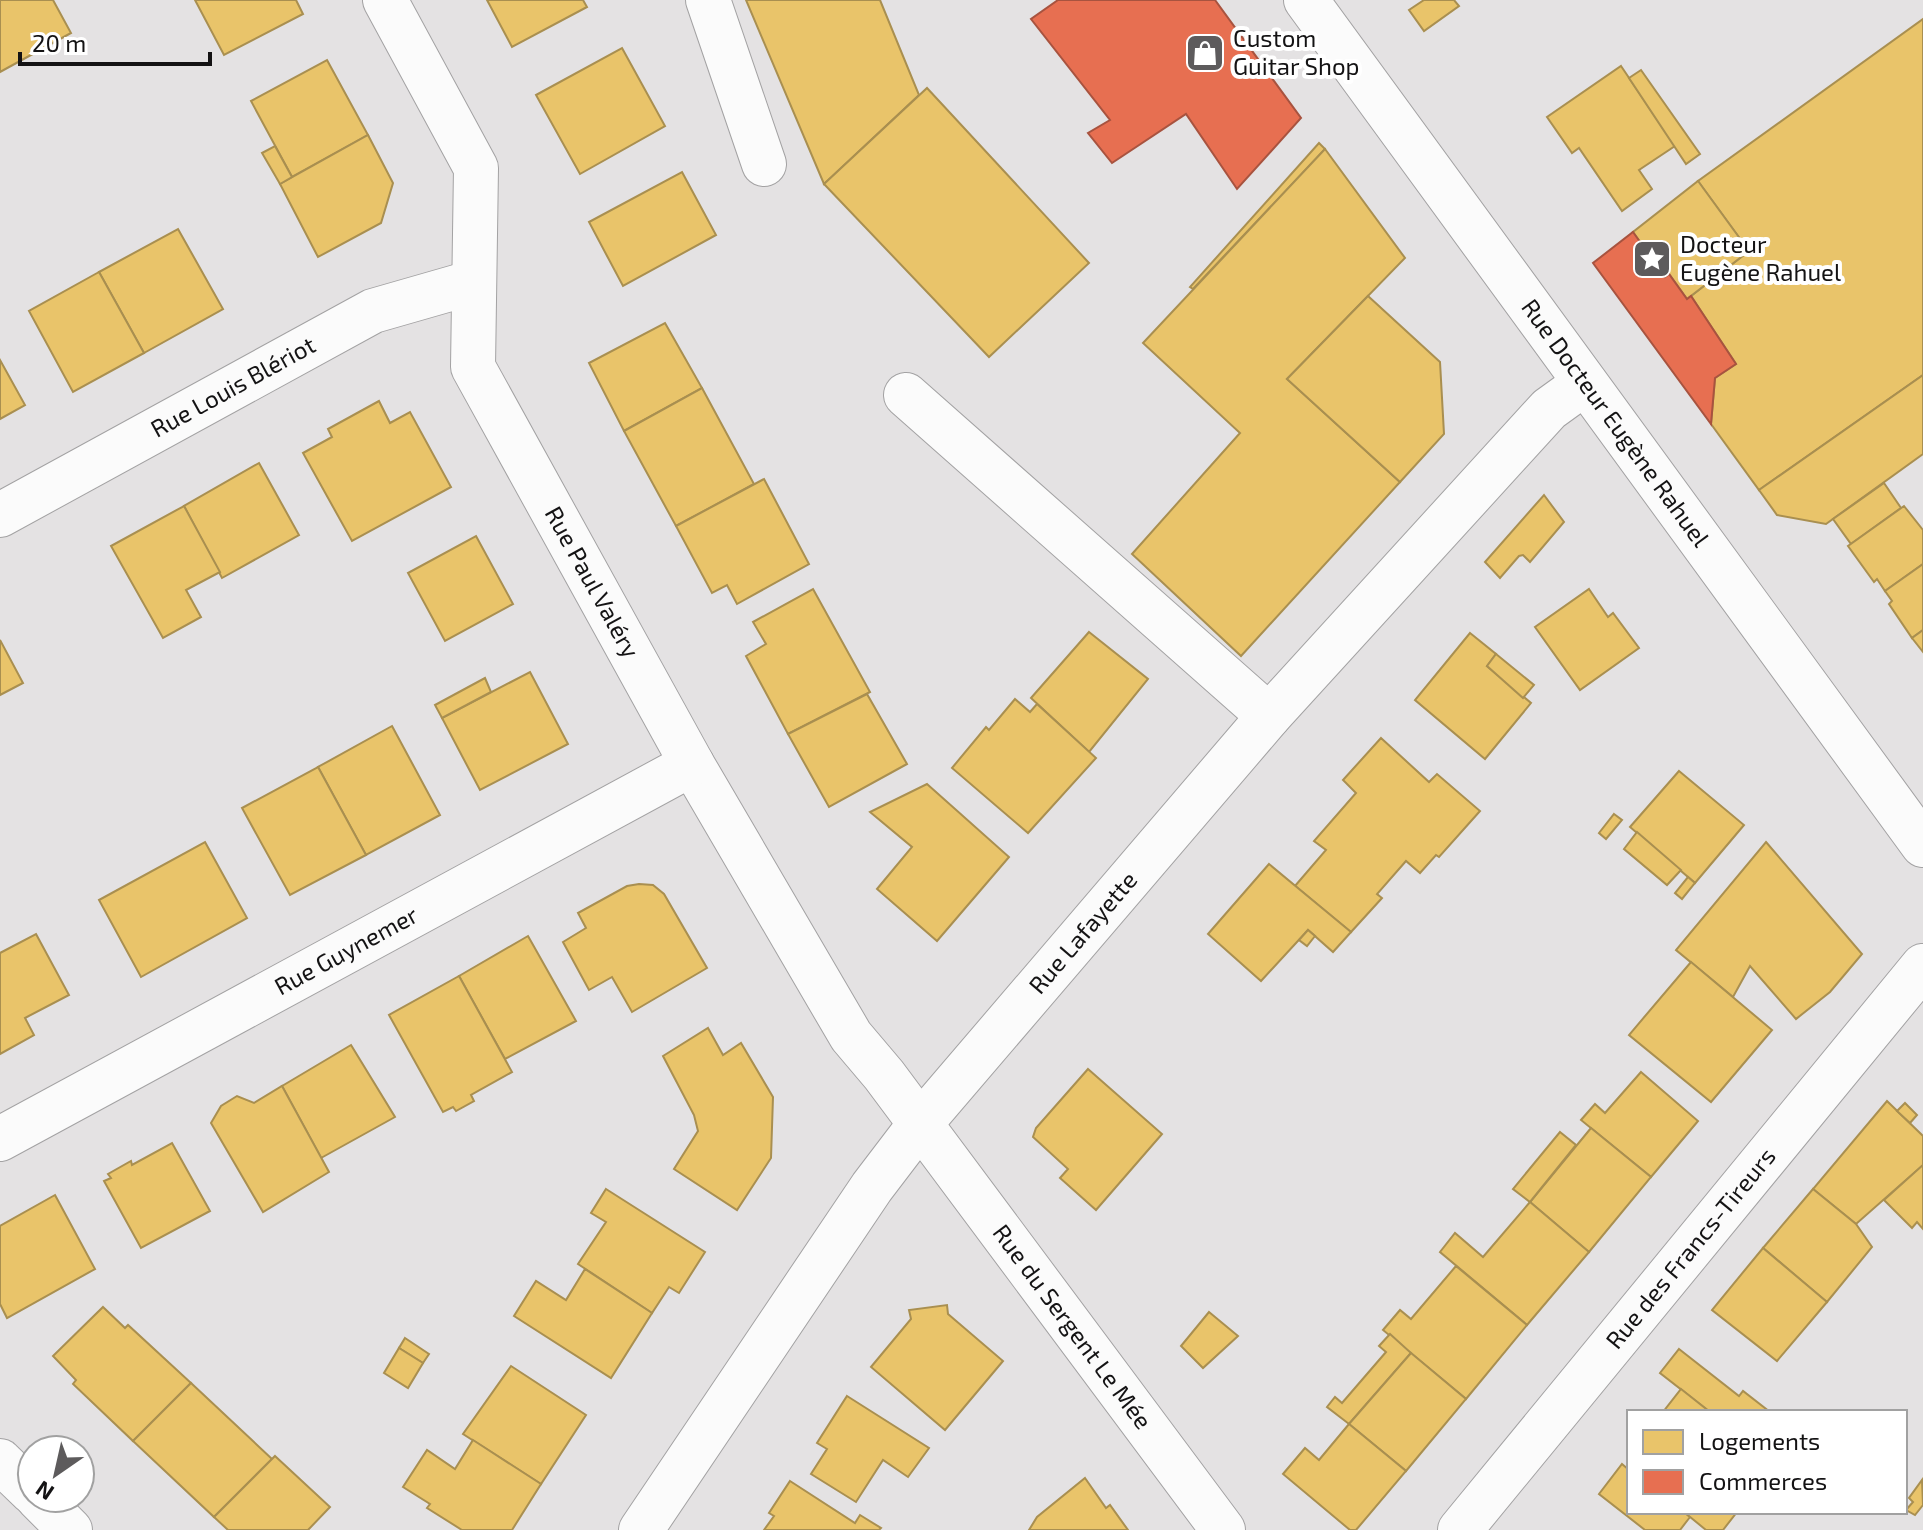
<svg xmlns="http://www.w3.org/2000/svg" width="1923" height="1530" font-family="'Exo 2',sans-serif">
<rect width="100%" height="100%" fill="#e4e2e3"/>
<!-- homes -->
<g fill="#e9c46a" stroke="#a98f50" stroke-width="2">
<polygon points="0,0 53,0 71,33 0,72"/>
<polygon points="195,0 296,0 303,14 224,55"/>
<polygon points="487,0 583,0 587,7 512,47"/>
<polygon points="746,0 880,0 919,95 824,184"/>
<polygon points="1424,0 1454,0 1459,6 1424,31 1409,10"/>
<polygon points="1923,19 1923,375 1759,490 1711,424 1715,378 1736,364 1691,296 1749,251 1698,181"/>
<polygon points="622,48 665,126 580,174 536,95"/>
<polygon points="327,60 368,135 292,177 251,101"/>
<polygon points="1621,66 1675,146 1639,170 1652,189 1622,211 1579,148 1572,153 1547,117"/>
<polygon points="1641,70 1700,154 1686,164 1629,78"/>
<polygon points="927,88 1089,263 989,357 824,184"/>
<polygon points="368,135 393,183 381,223 318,257 280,184"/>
<polygon points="1319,143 1325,149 1193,289 1190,287"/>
<polygon points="275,146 292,177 280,184 262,153"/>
<polygon points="1325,149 1405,258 1287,379 1400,482 1241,656 1132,554 1240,433 1143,343"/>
<polygon points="682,172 716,235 623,286 589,222"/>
<polygon points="1698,181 1749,251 1687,299 1669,274 1665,277 1633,232"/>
<polygon points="178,229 223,309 144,353 99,272"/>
<polygon points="99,272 144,353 73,392 29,311"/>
<polygon points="1368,296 1440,362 1444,434 1400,482 1287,379"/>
<polygon points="665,323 702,388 624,431 589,363"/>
<polygon points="0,360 25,405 0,419"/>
<polygon points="1923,375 1923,454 1826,524 1777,515 1759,490"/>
<polygon points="702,388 754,484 676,526 624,431"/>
<polygon points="379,401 390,423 410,412 451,487 352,541 303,453 332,437 328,429"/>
<polygon points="259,463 299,535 222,578 184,506"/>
<polygon points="764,479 809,564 737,604 727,585 712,593 676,526"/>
<polygon points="1884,483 1901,508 1851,544 1833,519"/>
<polygon points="1544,495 1564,522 1530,562 1523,555 1519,556 1500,578 1485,562"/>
<polygon points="184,506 220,572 186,590 201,617 163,638 111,546"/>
<polygon points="1904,506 1923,530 1923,564 1885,591 1877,579 1874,582 1848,546"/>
<polygon points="476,536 513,604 445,641 408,573"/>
<polygon points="1923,564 1923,630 1912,638 1889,604 1892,601 1885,591"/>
<polygon points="813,589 870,692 788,734 746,656 766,644 753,622"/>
<polygon points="1589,589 1608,617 1613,613 1639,648 1580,690 1535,627"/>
<polygon points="1923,630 1923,652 1912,638"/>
<polygon points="1089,632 1148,679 1089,752 1031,698"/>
<polygon points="1470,633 1496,654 1487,666 1531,703 1485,759 1415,700"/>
<polygon points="0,640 23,683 0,695"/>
<polygon points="1496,654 1534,685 1523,698 1487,666"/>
<polygon points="530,672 568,744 480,790 442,718"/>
<polygon points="485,678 491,692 442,718 435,705"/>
<polygon points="867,694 907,764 829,807 788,734"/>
<polygon points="1015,699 1030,712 1037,704 1096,758 1028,833 952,768 986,727 989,730"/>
<polygon points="392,726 440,815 366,855 318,767"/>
<polygon points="1381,738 1429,782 1437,774 1480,811 1439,857 1436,855 1420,873 1406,861 1377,894 1382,898 1351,932 1295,886 1326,850 1314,841 1356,793 1343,780"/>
<polygon points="318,767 366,855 290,895 242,808"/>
<polygon points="1679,771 1744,825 1695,883 1630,827"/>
<polygon points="927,784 1009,857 937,941 877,889 912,847 870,812"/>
<polygon points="1614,814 1622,820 1606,839 1599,833"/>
<polygon points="1637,832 1681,870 1667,885 1624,849"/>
<polygon points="205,842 247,918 141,977 99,900"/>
<polygon points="1766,842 1862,954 1830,992 1796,1019 1750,966 1733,997 1676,950"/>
<polygon points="1269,864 1351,932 1333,952 1308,930 1261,981 1208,934"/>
<polygon points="1688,877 1695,883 1682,899 1675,893"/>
<polygon points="639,884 653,885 664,894 707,968 632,1012 612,977 589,990 563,942 586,928 578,913 627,886"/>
<polygon points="1308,930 1315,936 1307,946 1299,940"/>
<polygon points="36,934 69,995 25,1018 34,1035 0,1054 0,953"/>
<polygon points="528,936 576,1021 505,1059 459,976"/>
<polygon points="1691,962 1772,1030 1711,1102 1629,1035"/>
<polygon points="459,976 512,1072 471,1095 474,1101 456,1111 453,1107 443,1112 389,1015"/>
<polygon points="708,1028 723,1055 741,1043 773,1097 771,1158 737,1210 674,1169 698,1131 694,1115 663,1056"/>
<polygon points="351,1045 395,1117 321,1158 282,1086"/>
<polygon points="1088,1069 1162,1134 1096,1210 1060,1178 1068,1169 1033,1137 1036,1128"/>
<polygon points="1641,1072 1698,1121 1651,1177 1581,1120 1595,1104 1605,1113"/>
<polygon points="282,1086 329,1172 263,1212 211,1123 221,1106 237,1096 254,1103"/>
<polygon points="1887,1101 1923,1136 1923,1165 1856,1224 1813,1189"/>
<polygon points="1905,1103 1917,1115 1910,1123 1897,1111"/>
<polygon points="1591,1128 1651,1177 1589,1252 1530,1202"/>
<polygon points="1560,1132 1576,1145 1530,1202 1513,1189"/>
<polygon points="172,1143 210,1211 141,1248 104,1181 111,1178 108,1174 131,1161 132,1165"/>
<polygon points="1923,1165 1923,1229 1917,1222 1912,1228 1884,1200"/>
<polygon points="606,1189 705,1252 679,1293 669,1287 652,1313 578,1264 606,1222 591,1213"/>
<polygon points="1813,1189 1856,1224 1872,1247 1827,1302 1763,1248"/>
<polygon points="55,1195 95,1269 7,1318 0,1304 0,1226"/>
<polygon points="1530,1202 1589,1252 1527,1325 1440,1252 1455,1233 1483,1257"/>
<polygon points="1763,1248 1827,1302 1777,1361 1712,1310"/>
<polygon points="1456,1266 1527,1325 1466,1399 1383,1330 1400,1310 1411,1319"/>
<polygon points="585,1269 652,1313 611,1378 514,1316 536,1281 566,1300"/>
<polygon points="947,1305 948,1314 1003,1361 945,1430 871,1367 911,1319 909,1310"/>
<polygon points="103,1307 125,1328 128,1325 191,1383 133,1441 73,1384 76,1380 53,1356"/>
<polygon points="1209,1312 1238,1336 1203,1368 1181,1346"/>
<polygon points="1390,1334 1411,1353 1349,1424 1327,1407 1335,1397 1342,1403 1386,1352 1379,1346"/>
<polygon points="405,1338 429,1354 423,1363 399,1348"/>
<polygon points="399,1348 423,1363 408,1388 384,1373"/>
<polygon points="1679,1349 1739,1396 1743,1391 1770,1412 1710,1412 1660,1373"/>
<polygon points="1411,1353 1466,1399 1406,1471 1349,1424"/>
<polygon points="511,1366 586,1415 541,1484 463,1434"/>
<polygon points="191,1383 272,1459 214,1517 133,1441"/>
<polygon points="1681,1389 1710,1412 1663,1412"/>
<polygon points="847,1396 929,1448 908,1477 883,1460 856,1502 811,1474 827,1449 817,1443"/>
<polygon points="1349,1424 1406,1471 1356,1530 1350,1530 1283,1474 1305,1448 1319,1460"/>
<polygon points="473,1440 541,1484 512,1530 462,1530 427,1508 430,1504 403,1487 427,1450 455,1469"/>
<polygon points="275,1456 330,1507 308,1530 228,1530 214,1517"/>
<polygon points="1622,1464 1629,1470 1629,1512 1684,1512 1690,1517 1680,1530 1645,1530 1599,1494"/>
<polygon points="1085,1478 1106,1508 1110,1505 1128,1530 1029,1530 1037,1517"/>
<polygon points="1922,1480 1923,1505 1915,1515 1906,1510 1913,1502 1909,1498"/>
<polygon points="790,1481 855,1523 860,1515 881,1528 879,1530 764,1530 774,1516 769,1513"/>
<polygon points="1684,1512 1737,1512 1723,1530 1706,1530"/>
</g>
<!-- shops -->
<g fill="#e76f51" stroke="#a8533f" stroke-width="2">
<polygon points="1058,0 1215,0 1301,118 1237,189 1186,114 1112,163 1088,133 1110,120 1031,19"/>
<polygon points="1633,232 1665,277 1669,274 1687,299 1691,296 1736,364 1715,378 1711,424 1593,263"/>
</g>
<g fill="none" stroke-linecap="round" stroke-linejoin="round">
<!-- minor casing -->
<g stroke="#a3a2a3" stroke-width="46">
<g id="minor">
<path id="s1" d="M385,0L476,168L473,367L692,764L851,1036L884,1075L1223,1530"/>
<polyline points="708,0 764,164"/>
<polyline points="906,395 1269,716"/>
<path id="s2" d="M0,515L373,311L474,282"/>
<path id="s3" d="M0,1139L692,764"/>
<polyline points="0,1461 32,1492"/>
<polyline points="38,1498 70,1530"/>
<path id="s4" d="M641,1530L872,1187L920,1124L1269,716L1549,409L1585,383"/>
<path id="s5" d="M1460,1530L1923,966"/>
</g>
</g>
<!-- major casing -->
<g stroke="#a3a2a3" stroke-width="46">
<g id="major">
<path id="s6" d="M1306,0L1923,845"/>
</g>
</g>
<!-- minor -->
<use href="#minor" stroke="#fbfbfb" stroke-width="44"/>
<!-- major -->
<use href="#major" stroke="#fbfbfb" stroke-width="44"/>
</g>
<!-- icons -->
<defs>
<g id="shop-square" transform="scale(2)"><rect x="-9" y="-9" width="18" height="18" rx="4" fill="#5d5b5c" stroke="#fff"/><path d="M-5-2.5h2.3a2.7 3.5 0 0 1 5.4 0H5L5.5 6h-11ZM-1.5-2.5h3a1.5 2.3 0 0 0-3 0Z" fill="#fff"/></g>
<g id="sight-square" transform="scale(2)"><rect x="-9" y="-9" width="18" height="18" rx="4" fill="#5d5b5c" stroke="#fff"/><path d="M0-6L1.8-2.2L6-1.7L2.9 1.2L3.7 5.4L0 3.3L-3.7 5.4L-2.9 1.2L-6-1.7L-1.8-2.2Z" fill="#fff"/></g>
</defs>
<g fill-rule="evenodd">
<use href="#shop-square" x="1205" y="53"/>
<use href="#sight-square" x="1652" y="259"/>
</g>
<g text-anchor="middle" stroke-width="8" stroke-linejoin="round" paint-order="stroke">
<!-- poi labels -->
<g font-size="24" fill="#141314" stroke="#fff" text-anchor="start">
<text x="1233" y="47">Custom<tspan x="1233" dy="28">Guitar Shop</tspan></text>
<text x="1680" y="253">Docteur<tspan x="1680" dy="28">Eugène Rahuel</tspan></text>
</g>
<!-- street labels -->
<g font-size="24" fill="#141314" stroke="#fff">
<text dy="8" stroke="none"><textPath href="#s2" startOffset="266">Rue Louis Blériot</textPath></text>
<text dy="8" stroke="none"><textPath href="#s6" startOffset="524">Rue Docteur Eugène Rahuel</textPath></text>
<text dy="8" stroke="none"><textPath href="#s1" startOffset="636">Rue Paul Valéry</textPath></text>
<text dy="8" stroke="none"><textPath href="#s4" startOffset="744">Rue Lafayette</textPath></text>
<text dy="8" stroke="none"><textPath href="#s3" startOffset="394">Rue Guynemer</textPath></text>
<text dy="8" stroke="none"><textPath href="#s5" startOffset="364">Rue des Francs-Tireurs</textPath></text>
<text dy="8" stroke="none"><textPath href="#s1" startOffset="1524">Rue du Sergent Le Mée</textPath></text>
</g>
</g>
<!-- legend -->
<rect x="1627" y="1410" width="280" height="104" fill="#ffffff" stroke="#a1a1a1" stroke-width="2"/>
<rect x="1643" y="1430" width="40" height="24" fill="#e9c46a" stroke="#a1a1a1" stroke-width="2"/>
<text x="1699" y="1450" font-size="24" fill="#141314">Logements</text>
<rect x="1643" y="1470" width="40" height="24" fill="#e76f51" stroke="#a1a1a1" stroke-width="2"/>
<text x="1699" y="1490" font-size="24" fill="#141314">Commerces</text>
<!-- north arrow -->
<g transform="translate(56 1474) rotate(214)"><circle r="38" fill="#ffffff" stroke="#a1a1a1" stroke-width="2"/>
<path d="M0-6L14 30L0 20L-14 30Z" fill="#5d5b5c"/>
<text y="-12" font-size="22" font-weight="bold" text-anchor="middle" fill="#141314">N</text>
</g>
<!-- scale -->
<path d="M20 52v12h190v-12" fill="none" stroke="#141314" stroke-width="4"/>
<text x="32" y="52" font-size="24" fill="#141314" stroke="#ffffff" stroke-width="6" paint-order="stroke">20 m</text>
</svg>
